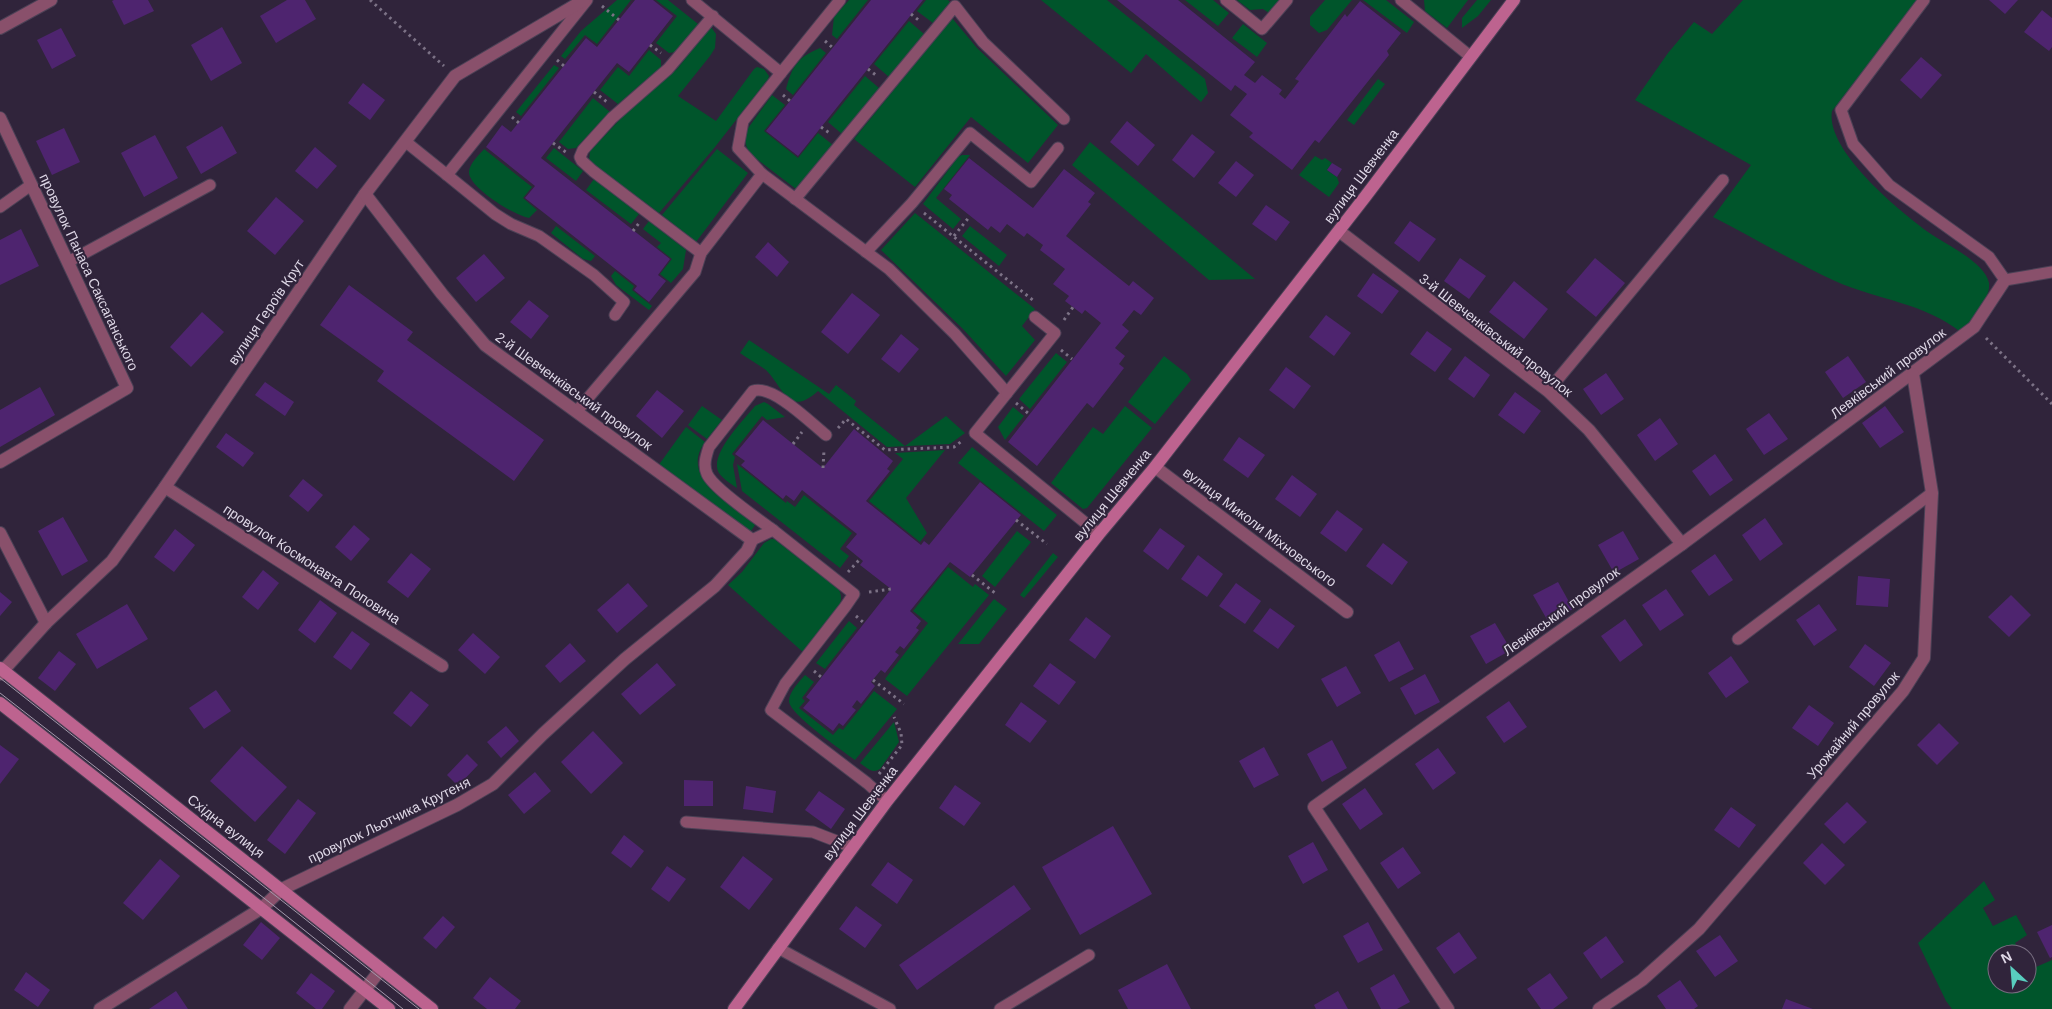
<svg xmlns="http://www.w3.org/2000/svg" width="2052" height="1009" font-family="Arial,sans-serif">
<rect width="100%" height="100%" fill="#30243b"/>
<!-- green -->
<g fill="#00552b">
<polygon points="617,0 631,0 597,44 585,35 565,59 561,56 581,31"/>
<polygon points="656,0 668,0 698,24 675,52 669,53 656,43 677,16"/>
<polygon points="849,0 868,0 837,39 832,35 834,17"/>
<polygon points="926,0 948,0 950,2 933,23 917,11"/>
<polygon points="1041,0 1107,0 1205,79 1208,93 1201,102 1146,54 1131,73"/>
<polygon points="1185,0 1213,0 1229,13 1218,26"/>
<polygon points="1237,0 1279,0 1269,13 1263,9 1250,10"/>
<polygon points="1325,0 1352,0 1327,30 1319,33 1310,25 1310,17"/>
<polygon points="1363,0 1386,0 1414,22 1407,33"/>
<polygon points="1424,0 1468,0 1447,28 1425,11"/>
<polygon points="1477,0 1491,0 1478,16 1462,28 1462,18"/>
<path d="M1743,0H1918L1832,111C1825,150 1899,211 1928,232C1945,244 1985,262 1989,283C1991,298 1971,322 1962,333C1925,303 1878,300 1835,281C1794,262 1754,238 1713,217L1751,165L1635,100L1668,53L1694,22L1712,34Z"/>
<polygon points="952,18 977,48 1058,125 1028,163 971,117 915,187 854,139"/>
<polygon points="909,21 924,34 889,77 874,64"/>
<polygon points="1243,24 1267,43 1257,57 1232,38"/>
<polygon points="711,27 716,34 715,48 710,56 678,96 716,121 754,69 757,67 764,69 769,76 768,79 715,147 659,213 589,161 590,151 630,109 677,69"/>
<path d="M820,48L826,53L793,95L786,89C792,66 798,57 820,48Z"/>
<polygon points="649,50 661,60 661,67 618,104 600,90 618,67 629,76"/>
<polygon points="554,65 559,68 521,116 516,112"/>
<polygon points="865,76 879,88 842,134 828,122"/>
<polygon points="1378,79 1385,84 1354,125 1347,120"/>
<path d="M772,95L785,105L764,131L798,158L818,133L833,145L796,189L749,153C746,145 743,139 746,131Z"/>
<polygon points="593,98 610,112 576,148 568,149 559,142"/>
<polygon points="1090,142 1255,279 1209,280 1072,165"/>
<polygon points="554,148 583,171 576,181 546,158"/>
<path d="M484,149L532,187L523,198L537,210L529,218C515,216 468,187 469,172C469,164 479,155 484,149Z"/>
<polygon points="717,149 748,173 696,242 662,215"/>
<polygon points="962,155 970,155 936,198 961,219 953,229 923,204 958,157"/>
<polygon points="1315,156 1322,160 1325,158 1332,163 1327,170 1337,177 1339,183 1329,197 1299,175"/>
<polygon points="594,179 639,214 631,224 586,190"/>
<polygon points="915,213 1035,309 1022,326 1035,340 1006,376 963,329 881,250"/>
<polygon points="649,221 686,250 683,269 671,283 660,274 672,259 657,247 661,243 643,229"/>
<polygon points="556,226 595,256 591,261 583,259 551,233"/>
<polygon points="970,226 1007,255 999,266 962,236"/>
<polygon points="615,271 634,286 632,290 652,306 649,310 616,285 611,276"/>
<path d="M749,340L829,394L836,385L856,401L854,405L905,446L946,416L965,433L950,444L887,447L818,391C788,418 784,388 766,370C758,364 748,359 740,353Z"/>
<polygon points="1056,353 1067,362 1030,409 1019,399"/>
<polygon points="1164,356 1187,374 1191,380 1155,424 1128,402"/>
<path d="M764,402L768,404L785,417L767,420L762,416L732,454L735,457L733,465L737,488C731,484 723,479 719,473C708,455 744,420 755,406Z"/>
<polygon points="702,406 722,420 707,439 688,425"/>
<polygon points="1125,406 1152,428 1087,508 1083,509 1051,483 1093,427 1103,434"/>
<polygon points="1013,407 1024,416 1005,440 998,427"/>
<path d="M686,427L705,442C679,478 729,502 754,522L755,525L751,531L658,466Z"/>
<polygon points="972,447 1057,515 1044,531 958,463"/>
<polygon points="945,450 906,498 927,533 920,542 869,501 903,459 895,453"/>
<polygon points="737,464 786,503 787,501 795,507 804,495 852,533 840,549 849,556 840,568 742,491"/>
<polygon points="1017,531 1031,542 995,587 982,576"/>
<path d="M771,539H774L838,588C841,593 842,598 840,604C836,616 812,641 804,653L728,585L742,572L764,543Z"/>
<polygon points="1053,553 1058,557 1024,598 1020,595"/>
<polygon points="948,567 973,587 975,584 989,595 907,696 885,679 928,623 913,611"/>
<polygon points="994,599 1007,609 979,644 958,644"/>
<polygon points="849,621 857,628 825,669 816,663"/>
<path d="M805,675L814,682L802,698L805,701L799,708L833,735L839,728L843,730L874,691L897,709L855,760C843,751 789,714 789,701C789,692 799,682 805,675Z"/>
<path d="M894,722L899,742L880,769C872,774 867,768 860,763Z"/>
<polygon points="1984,881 1995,900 1983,908 1993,926 2016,915 2027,935 2015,943 2021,954 1997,954 1997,984 2027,984 2027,967 2029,970 2052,960 2052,1009 1952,1009 1946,1001 1918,943"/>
</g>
<!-- building -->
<g fill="#4e246f">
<polygon points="114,0 148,0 154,11 124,25 112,1"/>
<polygon points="287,0 305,0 316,19 276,43 260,16"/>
<polygon points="635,0 653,0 673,16 629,72 617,63 541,158 670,259 658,275 666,281 649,302 634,290 637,286 525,198 535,186 486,147 502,125 511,132 586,38 597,47"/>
<polygon points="871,0 923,0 798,156 766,131"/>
<polygon points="1117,0 1178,0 1255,62 1244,75 1255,83 1262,75 1282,90 1279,94 1285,99 1299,81 1295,79 1345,14 1347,17 1360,1 1401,33 1387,51 1389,55 1319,143 1315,140 1292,170 1249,137 1253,133 1230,115 1247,94 1235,85 1231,91"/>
<polygon points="1989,0 2018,0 2005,14"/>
<polygon points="2042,10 2052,18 2052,47 2049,51 2024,32"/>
<polygon points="222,27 242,63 211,81 191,45"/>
<polygon points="61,28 76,56 52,69 37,40"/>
<polygon points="1921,57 1942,75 1921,99 1900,80"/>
<polygon points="363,83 385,100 370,120 348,103"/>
<polygon points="1127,121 1155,145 1138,166 1110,142"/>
<polygon points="222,126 237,153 201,174 186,147"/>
<polygon points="64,128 80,162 52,175 36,141"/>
<polygon points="1192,134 1215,152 1194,178 1172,160"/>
<polygon points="155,135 178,178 144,197 121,153"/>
<polygon points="315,147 337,166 317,189 295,171"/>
<polygon points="969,158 1033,208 1064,169 1095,193 1088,202 1091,204 1066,236 1129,286 1133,281 1154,298 1141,315 1134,310 1122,325 1129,331 1115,348 1125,356 1119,364 1124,368 1093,408 1087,403 1037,466 1008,442 1101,323 1085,310 1082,314 1065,301 1069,296 1053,284 1065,269 1040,250 1043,245 1027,233 1024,237 1007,224 1000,233 991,226 988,230 949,199 952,195 944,189"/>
<polygon points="1236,161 1254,175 1236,197 1218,183"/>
<polygon points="1332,163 1342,169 1337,177 1327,170"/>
<polygon points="276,197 304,221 275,255 247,231"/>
<polygon points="1266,205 1290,222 1276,241 1252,224"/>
<polygon points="1410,221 1436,239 1419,262 1394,243"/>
<polygon points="21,229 39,266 0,285 0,240"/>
<polygon points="768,242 789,262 777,277 755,257"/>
<polygon points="484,254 505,278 476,302 456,278"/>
<polygon points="1460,258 1486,276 1469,299 1444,281"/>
<polygon points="1595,258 1625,283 1596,317 1566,292"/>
<polygon points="1373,273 1399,291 1382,314 1357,296"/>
<polygon points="1514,281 1548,309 1524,339 1489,312"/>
<polygon points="349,285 413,332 407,340 544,440 514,481 377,381 384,371 320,325"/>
<polygon points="852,293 880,315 848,354 821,332"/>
<polygon points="529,300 549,316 531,339 510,322"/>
<polygon points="202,312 224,332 191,367 170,347"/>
<polygon points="1326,315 1351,333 1334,356 1309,337"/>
<polygon points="1427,331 1452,349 1435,372 1410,354"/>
<polygon points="901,334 919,349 899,373 881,359"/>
<polygon points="1465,356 1490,375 1474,398 1448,379"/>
<polygon points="1848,356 1866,382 1843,398 1825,372"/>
<polygon points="1286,367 1311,386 1294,409 1269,390"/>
<polygon points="1606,373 1624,399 1601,415 1583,389"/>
<polygon points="265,382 294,402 285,416 255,395"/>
<polygon points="40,387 55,415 0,447 0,410"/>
<polygon points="657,390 684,411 662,438 636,416"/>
<polygon points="1515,392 1541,411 1524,434 1498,415"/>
<polygon points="1885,406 1904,432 1880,448 1862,423"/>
<polygon points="1769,413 1788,439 1764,455 1746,429"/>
<polygon points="1660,418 1678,444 1655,461 1637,435"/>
<polygon points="763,420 823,468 854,429 893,461 887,469 890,471 866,501 921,545 924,541 929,545 980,482 1021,515 970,577 950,562 910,611 921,621 916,628 919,630 904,649 900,646 895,652 899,655 885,673 881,670 871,682 875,686 861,704 857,700 852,707 856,710 843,726 839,723 833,731 803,708 810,700 806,697 891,589 860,565 863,561 846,547 857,534 802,490 794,501 786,495 783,499 741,465 745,461 735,454"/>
<polygon points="226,433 254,453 243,467 216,447"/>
<polygon points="1239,437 1265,455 1248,478 1223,460"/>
<polygon points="1715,454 1733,480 1710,496 1692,471"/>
<polygon points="1292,475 1317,494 1300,517 1275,499"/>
<polygon points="303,479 323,495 308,512 289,496"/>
<polygon points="1337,510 1363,529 1346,552 1320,533"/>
<polygon points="63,517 88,561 62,576 38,531"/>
<polygon points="1765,518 1783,544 1760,561 1742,535"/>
<polygon points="354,525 370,539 351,561 335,547"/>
<polygon points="1160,528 1185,546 1168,570 1143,551"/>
<polygon points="175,529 195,545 174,572 154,557"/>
<polygon points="1623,531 1639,559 1614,573 1598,545"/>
<polygon points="1383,543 1408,562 1392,585 1366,566"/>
<polygon points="411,553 431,569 408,598 387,582"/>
<polygon points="1715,554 1733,580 1709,596 1691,571"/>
<polygon points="1198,555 1223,574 1207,597 1181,579"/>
<polygon points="263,570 279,583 258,610 242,597"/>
<polygon points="1858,576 1890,579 1888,607 1856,605"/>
<polygon points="1558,582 1573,609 1549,623 1533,595"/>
<polygon points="628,583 648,606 617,633 597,610"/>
<polygon points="1236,583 1261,601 1245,624 1219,606"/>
<polygon points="1666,589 1684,615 1660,631 1642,605"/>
<polygon points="0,592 12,602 0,616"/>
<polygon points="2011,595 2031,615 2009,637 1988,617"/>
<polygon points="320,600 337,613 315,643 298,630"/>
<polygon points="127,604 148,639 97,669 76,634"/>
<polygon points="1819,604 1837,630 1814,646 1796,620"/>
<polygon points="1270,608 1295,626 1278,649 1253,631"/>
<polygon points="1086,617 1111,636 1095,659 1069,640"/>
<polygon points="1625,619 1643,645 1620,662 1601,636"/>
<polygon points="1495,623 1511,650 1486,664 1470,636"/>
<polygon points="352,631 370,644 351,670 333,657"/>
<polygon points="473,633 500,657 485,674 458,650"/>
<polygon points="1399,641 1414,669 1389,682 1374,655"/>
<polygon points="570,643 586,661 560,683 545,666"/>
<polygon points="1865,644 1891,663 1874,686 1849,667"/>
<polygon points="59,651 76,664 55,691 38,678"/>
<polygon points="1731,656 1749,682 1726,698 1708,673"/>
<polygon points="657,663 676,685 640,715 621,694"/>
<polygon points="1050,663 1076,682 1059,705 1033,686"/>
<polygon points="1346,666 1361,693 1337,707 1321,679"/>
<polygon points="1425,674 1440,702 1415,715 1400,688"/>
<polygon points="216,690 231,711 204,729 189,708"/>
<polygon points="411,691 429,705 411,727 393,713"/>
<polygon points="1509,701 1527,727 1504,743 1486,717"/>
<polygon points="1021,702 1047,721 1030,743 1005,725"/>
<polygon points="1809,705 1834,723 1818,746 1792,728"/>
<polygon points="1939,723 1959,743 1937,765 1917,745"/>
<polygon points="506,726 519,741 501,758 487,742"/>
<polygon points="593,731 623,763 591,794 561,762"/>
<polygon points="1332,740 1347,768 1322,782 1307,754"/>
<polygon points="0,745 19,759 0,784"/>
<polygon points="242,746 287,787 255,822 210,781"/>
<polygon points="1264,747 1279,775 1254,788 1239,761"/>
<polygon points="1438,748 1456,773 1433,790 1415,764"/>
<polygon points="467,754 478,765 458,786 447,775"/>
<polygon points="535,772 551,791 524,814 508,795"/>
<polygon points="684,780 713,781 713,806 684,806"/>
<polygon points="955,785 981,803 964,826 939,808"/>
<polygon points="746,786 776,791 773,813 743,809"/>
<polygon points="1365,788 1383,814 1360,830 1342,804"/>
<polygon points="819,791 845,809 831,829 805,810"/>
<polygon points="298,799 316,813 285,854 267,840"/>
<polygon points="1847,802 1867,822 1844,844 1824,824"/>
<polygon points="1731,807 1756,825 1739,848 1714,830"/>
<polygon points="1113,826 1152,894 1080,935 1042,867"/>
<polygon points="624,835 644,851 631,868 611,853"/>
<polygon points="1313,842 1328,870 1303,884 1288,856"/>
<polygon points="1822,843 1845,865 1825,885 1803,863"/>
<polygon points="1403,847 1421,873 1398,889 1380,863"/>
<polygon points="743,856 773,879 749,910 720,887"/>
<polygon points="160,859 180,876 143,920 123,903"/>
<polygon points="888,862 913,880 897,904 871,885"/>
<polygon points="667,866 686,879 669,902 651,889"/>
<polygon points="1014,885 1031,909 917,990 899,965"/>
<polygon points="856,906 882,925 865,948 839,929"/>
<polygon points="443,916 455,927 436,949 423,938"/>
<polygon points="261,922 280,938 262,960 243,945"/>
<polygon points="1368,922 1383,950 1358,963 1343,936"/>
<polygon points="2052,925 2052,957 2050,958 2037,932"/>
<polygon points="1459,932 1477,958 1454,974 1436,948"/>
<polygon points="1720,935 1738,961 1715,977 1696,951"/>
<polygon points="1606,936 1624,962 1601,979 1583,953"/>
<polygon points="1167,964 1191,1009 1128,1009 1118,990"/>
<polygon points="26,972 50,990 38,1007 14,990"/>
<polygon points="311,973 335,991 322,1009 316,1009 296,993"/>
<polygon points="1550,973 1568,998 1553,1009 1541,1009 1527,989"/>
<polygon points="1394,974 1410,1002 1397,1009 1381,1009 1370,988"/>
<polygon points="490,977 521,1001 515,1009 487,1009 473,998"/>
<polygon points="1680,980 1698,1006 1694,1009 1666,1009 1657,996"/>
<polygon points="176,991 188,1009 149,1009"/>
<polygon points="1338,991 1348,1009 1316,1009 1314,1005"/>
<polygon points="1786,999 1813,1009 1782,1009"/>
</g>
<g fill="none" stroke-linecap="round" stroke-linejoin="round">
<!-- lane casing -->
<g stroke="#4c4156" stroke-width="13">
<g id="lane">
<polyline points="587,0 447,175 495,214 511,224 539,236 594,275 624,302 615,315"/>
<polyline points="692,0 781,73 743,121 738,148 762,174 889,269 955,334 1007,393 975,433 1099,534"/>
<polyline points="1226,0 1262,29 1287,0"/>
<polyline points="1401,0 1471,57"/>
<polyline points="1924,0 1841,110 1853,144 1889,185 1989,257 2005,280 2052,272"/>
<polyline points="781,73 840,0"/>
<polyline points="406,142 447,175"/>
<polyline points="795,199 955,6 983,42 1064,119"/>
<polyline points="0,207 31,185"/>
<polyline points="866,252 912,203 970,133 1031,182 1058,148"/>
<polyline points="701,253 593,171 582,161 580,157 583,150 612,118 668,69 713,16"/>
<polyline points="68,262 210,185"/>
<polyline points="1548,391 1723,180"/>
<polyline points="1007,393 1055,333 1035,317"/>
<polyline points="577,411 695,272 701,253 762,174"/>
<path d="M773,530C758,519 713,488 707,474C703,465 706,456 709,447L753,391C772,384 810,422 826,435"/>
<polyline points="752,540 773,530 854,594 845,607 785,684 771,710 867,783 887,801"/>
<polyline points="1738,639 1932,493"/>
<polyline points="686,822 813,832 852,847"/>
<polyline points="778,948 890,1009"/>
<polyline points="1000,1009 1089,955"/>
</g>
</g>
<!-- street casing -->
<g stroke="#4c4156" stroke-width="14">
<g id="street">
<polyline points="0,28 51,0"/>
<polyline points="0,118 127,388 0,462"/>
<polyline points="1339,231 1548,391 1589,430 1682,544"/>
<polyline points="1155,467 1347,612"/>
<polyline points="165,487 442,666"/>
<polyline points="0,533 46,623"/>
<polyline points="0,674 46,623 112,561 165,487 365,194 455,76 584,0"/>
<polyline points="100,1009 262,908 282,889 457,805 493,784 543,734 625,659 715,586 747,551 752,540 485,345 442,294 365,194"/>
<polyline points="350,1009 381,969"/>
<polyline points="1448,1009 1314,807 1682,544 1974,327 2005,280"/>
<polyline points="1599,1009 1642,980 1699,929 1903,691 1924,658 1932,493 1913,374"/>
</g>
</g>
<!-- secondary casing -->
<g stroke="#4c4156" stroke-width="14">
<g id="secondary">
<polyline points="0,668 432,1009"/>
<polyline points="0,703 389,1009"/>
<polyline points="734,1009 887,801 1099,534 1155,467 1365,197 1514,0"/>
</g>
</g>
<!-- path -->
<g stroke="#7c7286" stroke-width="3" stroke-dasharray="2.5 4" stroke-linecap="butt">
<polyline points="370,0 444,66"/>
<polyline points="602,6 619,20"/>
<polyline points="911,14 921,22"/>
<polyline points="825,41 833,48"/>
<polyline points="650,45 661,53"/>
<polyline points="557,60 564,66"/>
<polyline points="868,69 877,76"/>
<polyline points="594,92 607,102"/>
<polyline points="783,95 790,101"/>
<polyline points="512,117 519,123"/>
<polyline points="821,127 831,134"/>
<polyline points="553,143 567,153"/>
<polyline points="924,213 1034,301"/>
<polyline points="633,231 639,223"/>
<polyline points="954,236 970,216"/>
<polyline points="1064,320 1073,307"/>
<polyline points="1986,338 2052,404"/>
<polyline points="1061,350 1072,359"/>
<polyline points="1016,403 1029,414"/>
<polyline points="838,428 846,419 885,450 954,447 962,441"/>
<polyline points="793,444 802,432"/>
<polyline points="823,468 824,450"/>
<polyline points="1016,520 1047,544"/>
<polyline points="848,572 860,559"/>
<polyline points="972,575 995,593"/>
<polyline points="869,592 891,589"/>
<polyline points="856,616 864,623"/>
<polyline points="814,671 821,677"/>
<polyline points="873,680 904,704"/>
<polyline points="879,774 902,745 901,733 894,717"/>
</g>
<!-- lane -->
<use href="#lane" stroke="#89506b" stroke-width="11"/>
<!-- street -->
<use href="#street" stroke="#89506b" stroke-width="12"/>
<!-- secondary -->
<use href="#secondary" stroke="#bd638f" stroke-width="12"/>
<!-- tram -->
<g stroke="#a39aac" stroke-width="1">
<polyline points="0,678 419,1009"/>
<polyline points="0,693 269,902 403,1009"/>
</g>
</g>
<g text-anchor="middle" stroke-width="4" stroke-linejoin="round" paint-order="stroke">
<!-- street labels -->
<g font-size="14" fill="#ded7e6" stroke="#30243b">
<text transform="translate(1361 176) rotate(-53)" y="5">вулиця Шевченка</text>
<text transform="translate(89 272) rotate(65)" y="5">провулок Панаса Саксаганського</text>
<text transform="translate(266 312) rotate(-56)" y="5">вулиця Героїв Крут</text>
<text transform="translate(1496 335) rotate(38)" y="5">3-й Шевченківський провулок</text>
<text transform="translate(1888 373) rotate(-37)" y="5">Левківський провулок</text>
<text transform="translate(574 391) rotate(36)" y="5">2-й Шевченківський провулок</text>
<text transform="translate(1112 495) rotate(-51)" y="5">вулиця Шевченка</text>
<text transform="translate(1260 527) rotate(37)" y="5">вулиця Миколи Міхновського</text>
<text transform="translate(312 564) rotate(33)" y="5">провулок Космонавта Поповича</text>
<text transform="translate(1561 611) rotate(-36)" y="5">Левківський провулок</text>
<text transform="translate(1853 725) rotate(-50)" y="5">Урожайний провулок</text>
<text transform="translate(860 813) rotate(-53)" y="5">вулиця Шевченка</text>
<text transform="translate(389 820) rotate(-26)" y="5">провулок Льотчика Крутеня</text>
<text transform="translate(226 826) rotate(38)" y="5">Східна вулиця</text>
</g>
</g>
<!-- north arrow -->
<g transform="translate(2012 969) rotate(334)"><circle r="24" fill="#30243b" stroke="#766c7f"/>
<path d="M0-4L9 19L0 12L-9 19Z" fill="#59cebf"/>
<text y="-8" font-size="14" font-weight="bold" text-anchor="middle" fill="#ded7e6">N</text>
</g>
</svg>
